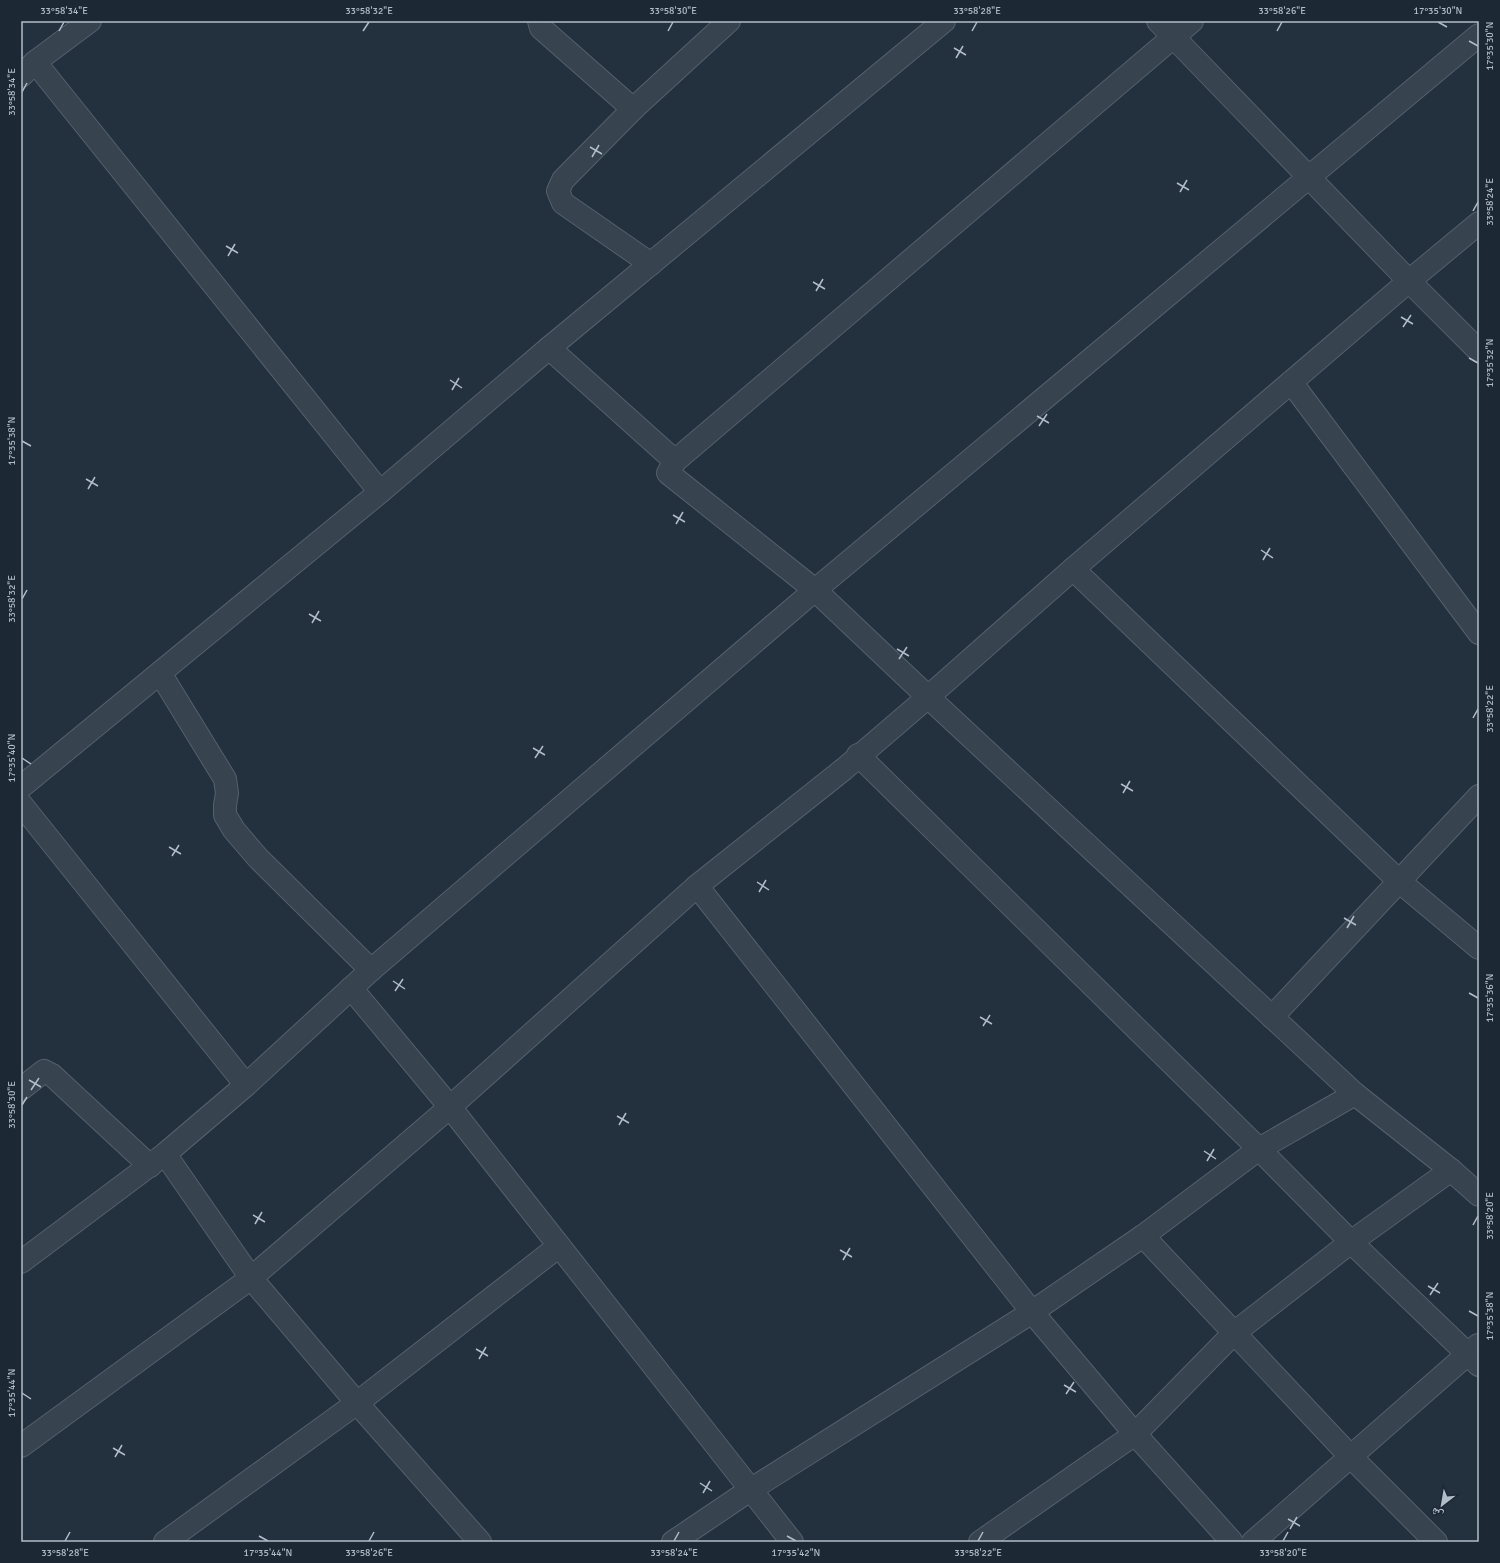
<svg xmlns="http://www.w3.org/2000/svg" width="1500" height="1563" font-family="Signika,'Noto Naskh Arabic',sans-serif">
<rect width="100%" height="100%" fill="#23313f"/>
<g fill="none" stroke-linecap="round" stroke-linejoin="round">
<!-- street casing -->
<g stroke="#55606d" stroke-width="24">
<g id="street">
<polyline points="539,21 541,28 633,109"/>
<polyline points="1158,21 1409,281 1479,351"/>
<polyline points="35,62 380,492"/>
<polyline points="21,76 35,62 90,21"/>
<polyline points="651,264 563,203 558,191 563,180 633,109 729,21"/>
<polyline points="549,348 675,461 668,473 815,590 928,697 1355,1094 1451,1170 1479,1195"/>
<polyline points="1291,382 1479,633"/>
<polyline points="675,461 1192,21"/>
<polyline points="1073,569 1400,882 1479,948"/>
<polyline points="160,673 225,779 227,793 225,805 225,815 234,830 258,858 371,970"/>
<polyline points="858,755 1259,1149 1351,1242 1479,1365"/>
<polyline points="21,787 380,492 549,348 944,21"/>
<polyline points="21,804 246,1085"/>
<polyline points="697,886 1032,1312 1135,1434 1232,1542"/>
<polyline points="351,988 450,1107 792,1542"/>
<polyline points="1272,1017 1479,796"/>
<polyline points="21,1089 44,1071 52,1075 150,1166"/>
<polyline points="165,1154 251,1278 357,1403 480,1542"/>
<polyline points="1143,1236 1350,1456 1436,1542"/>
<polyline points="21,1262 165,1154 246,1085 371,970 815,590 1479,35"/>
<polyline points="21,1446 251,1278 450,1107 697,886 844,769 928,697 1073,569 1409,281 1479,223"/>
<polyline points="165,1542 357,1403 559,1246"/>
<polyline points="673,1542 750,1490 1026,1316 1143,1236 1259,1149 1355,1094"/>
<polyline points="980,1542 1135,1434 1234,1333 1351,1242 1451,1170"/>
<polyline points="1253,1542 1478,1345"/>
</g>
</g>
<!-- street -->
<use href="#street" stroke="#37434f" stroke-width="22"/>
</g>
<!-- ticks -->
<path fill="none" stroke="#b3bdca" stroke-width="1.5" d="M1438,22L1447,27M59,31L64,22M363,31L369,22M668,31L673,22M972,31L977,22M1277,31L1282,22M1469,41L1478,46M954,48L966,55M956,58L963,46M22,92L27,83M590,147L602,154M592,157L599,145M1177,183L1189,190M1180,192L1187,180M1473,211L1478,202M226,246L238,253M228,256L235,244M813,282L825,289M816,291L823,279M1401,317L1413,324M1403,327L1411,315M1469,358L1478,363M450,380L462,388M452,390L459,378M1037,416L1049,423M1039,426L1047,414M22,441L31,446M86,479L98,486M88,489L95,477M673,515L685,522M676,524L683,512M1261,550L1273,558M1263,560L1270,548M22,599L27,590M309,614L321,621M312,623L319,611M897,649L909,656M899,659L907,647M1473,718L1478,709M533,748L545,755M22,758L31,764M535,758L543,746M1121,784L1133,791M1123,793L1130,781M169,847L181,854M172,856L179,845M757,882L769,890M759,892L766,880M1344,918L1356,925M1347,928L1354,916M393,981L405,989M395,991L403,979M1469,993L1478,998M980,1017L992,1024M983,1026L990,1015M29,1080L41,1087M31,1090L39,1078M22,1105L27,1097M617,1116L629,1123M619,1125L626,1113M1204,1151L1216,1159M1207,1161L1214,1149M253,1215L265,1222M255,1224L262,1212M1473,1225L1478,1216M840,1250L852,1257M843,1260L850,1248M1428,1286L1440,1293M1430,1295L1438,1283M1469,1311L1478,1316M476,1349L488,1356M479,1359L486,1347M1064,1385L1076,1392M22,1393L31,1399M1066,1394L1074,1382M113,1448L125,1455M115,1457L122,1445M700,1483L712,1491M703,1493L710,1481M1288,1519L1300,1526M1290,1529L1297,1517M259,1536L268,1541M787,1536L796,1541M65,1541L70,1532M369,1541L374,1532M674,1541L679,1532M978,1541L983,1532M1283,1541L1288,1532"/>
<!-- border -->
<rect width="1500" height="1563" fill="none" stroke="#1c2834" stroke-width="44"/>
<!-- north arrow -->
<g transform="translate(1442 1505) rotate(211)" stroke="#1c2834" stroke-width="3" paint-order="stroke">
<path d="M0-3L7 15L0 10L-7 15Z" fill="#b3bdca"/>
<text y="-6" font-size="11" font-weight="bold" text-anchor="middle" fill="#b3bdca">ش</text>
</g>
<rect x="22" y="22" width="1456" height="1519" fill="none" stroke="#b3bdca" stroke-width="1.5"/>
<g font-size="10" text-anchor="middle" fill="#b3bdca">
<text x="64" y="14">33°58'34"E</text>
<text x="369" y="14">33°58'32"E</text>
<text x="673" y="14">33°58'30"E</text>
<text x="977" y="14">33°58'28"E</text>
<text x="1282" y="14">33°58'26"E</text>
<text x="1438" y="14">17°35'30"N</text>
<text transform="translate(1489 46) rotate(-90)" y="4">17°35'30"N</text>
<text transform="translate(11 92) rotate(-90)" y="4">33°58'34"E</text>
<text transform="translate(1489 202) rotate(-90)" y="4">33°58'24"E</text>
<text transform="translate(1489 363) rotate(-90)" y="4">17°35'32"N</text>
<text transform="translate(11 441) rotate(-90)" y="4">17°35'38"N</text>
<text transform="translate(11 599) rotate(-90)" y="4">33°58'32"E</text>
<text transform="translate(1489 709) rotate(-90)" y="4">33°58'22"E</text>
<text transform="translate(11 758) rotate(-90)" y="4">17°35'40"N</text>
<text transform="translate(1489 998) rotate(-90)" y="4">17°35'36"N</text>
<text transform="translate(11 1105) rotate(-90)" y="4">33°58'30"E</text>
<text transform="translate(1489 1216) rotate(-90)" y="4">33°58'20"E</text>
<text transform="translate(1489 1316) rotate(-90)" y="4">17°35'38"N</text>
<text transform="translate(11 1393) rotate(-90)" y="4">17°35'44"N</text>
<text x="65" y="1556">33°58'28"E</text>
<text x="268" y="1556">17°35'44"N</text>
<text x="369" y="1556">33°58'26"E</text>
<text x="674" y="1556">33°58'24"E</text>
<text x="796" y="1556">17°35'42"N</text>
<text x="978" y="1556">33°58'22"E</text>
<text x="1283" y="1556">33°58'20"E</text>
</g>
</svg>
